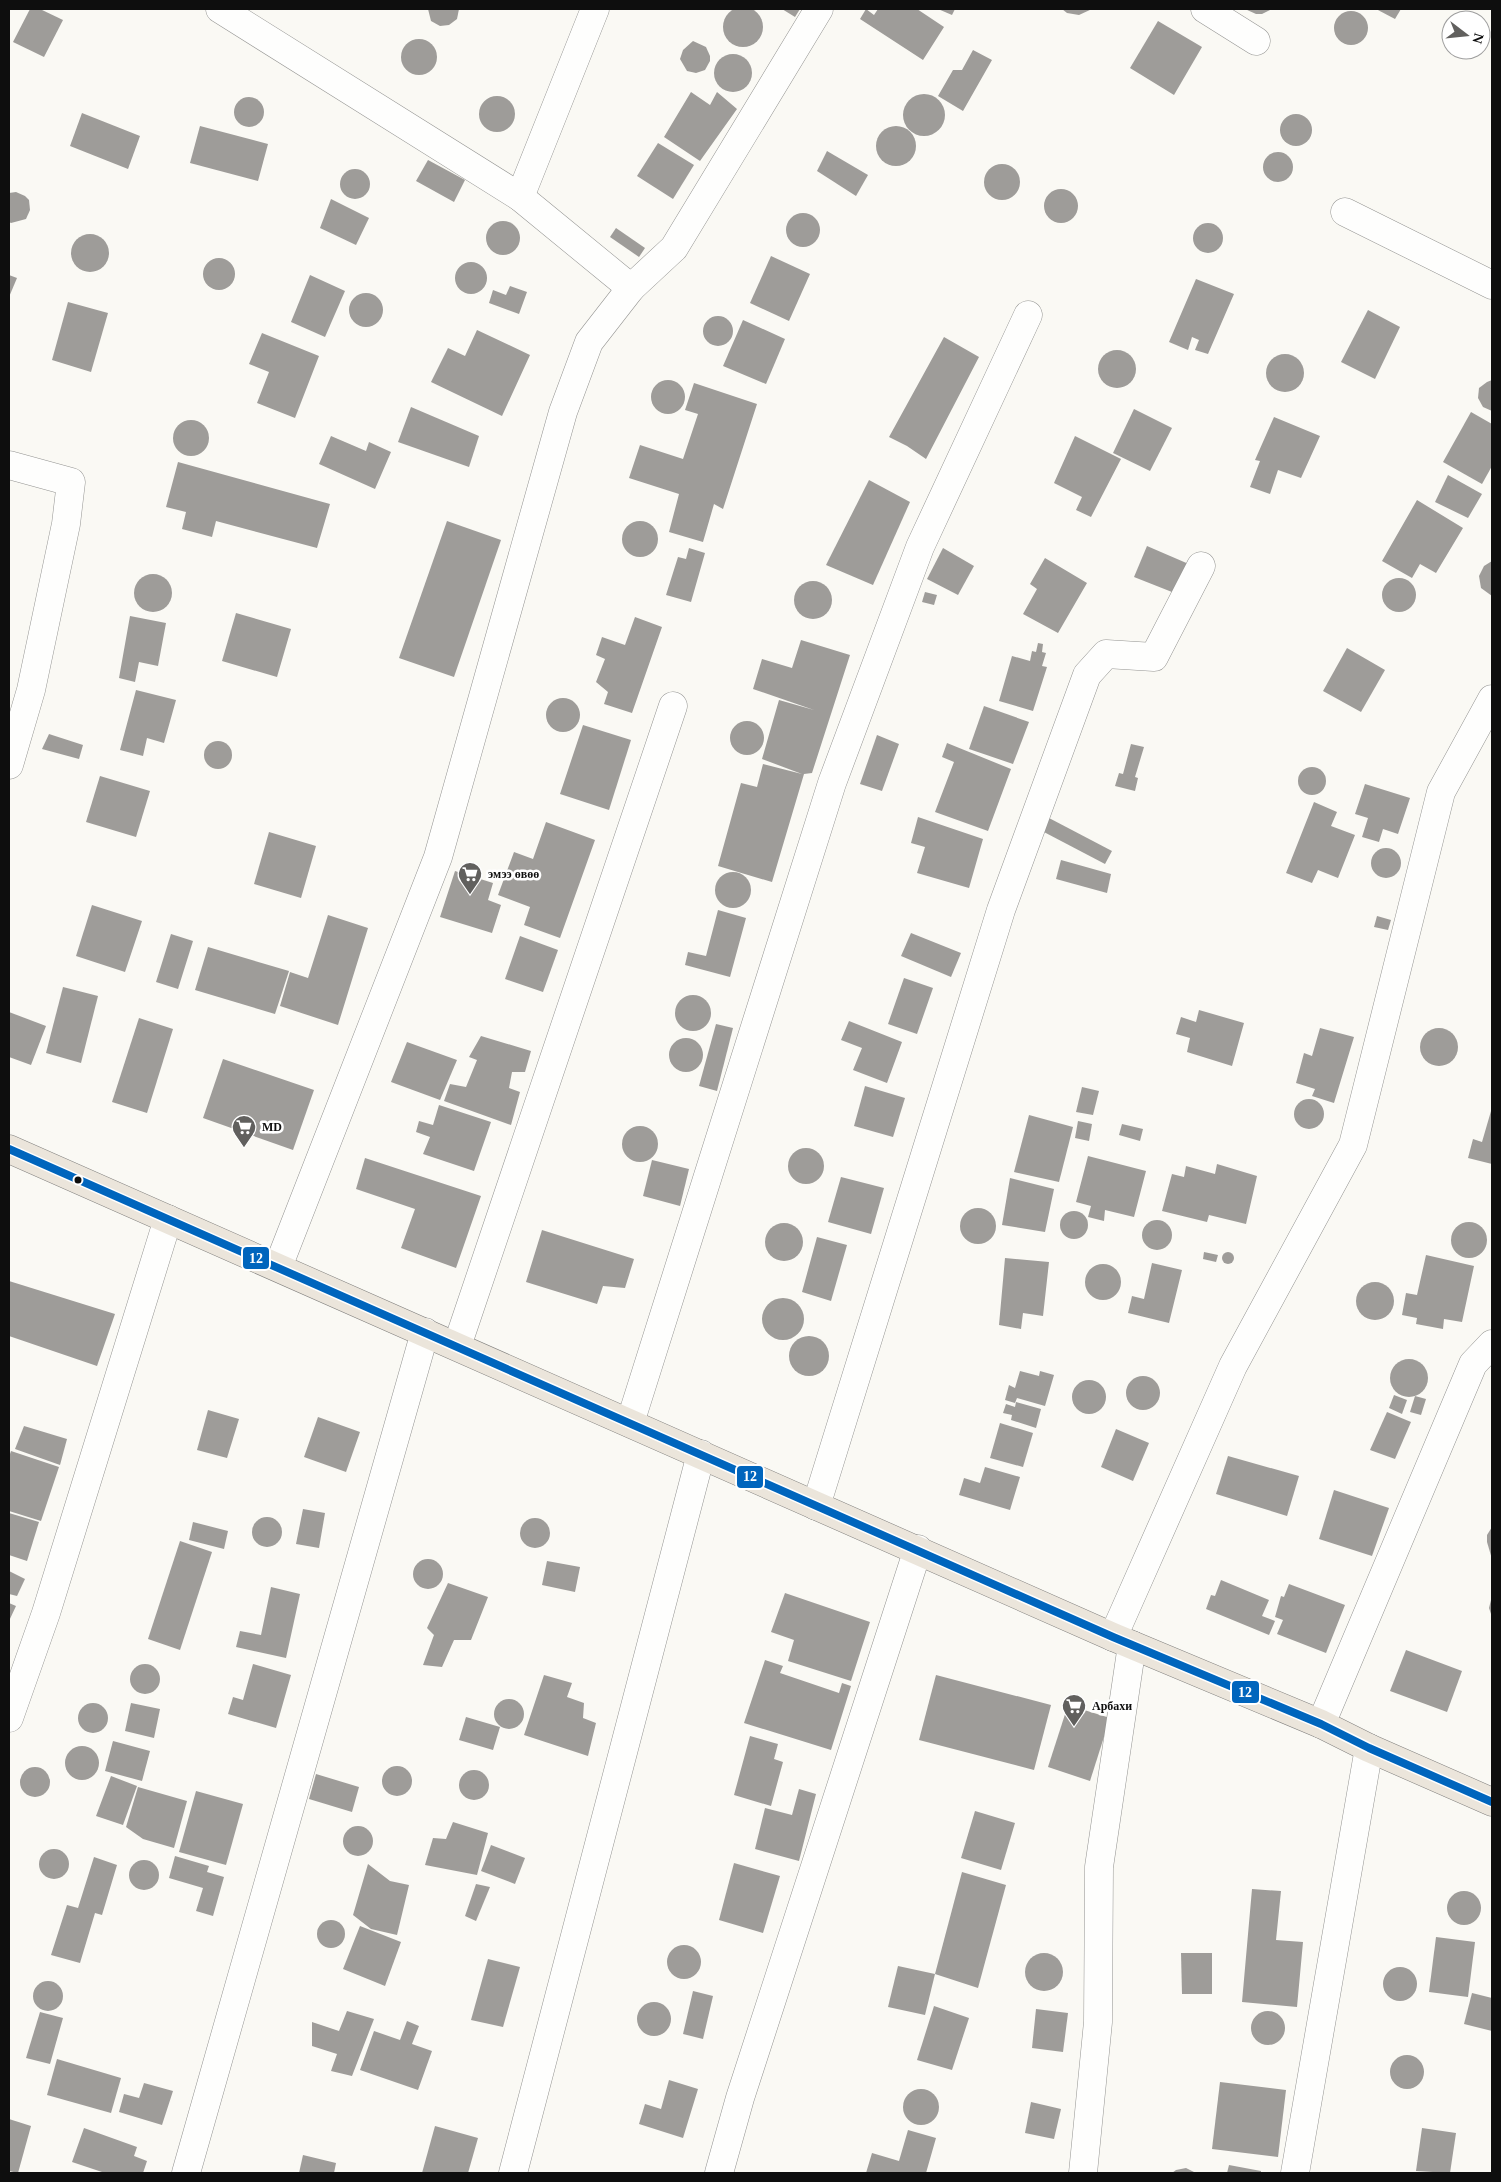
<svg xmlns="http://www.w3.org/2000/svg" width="1501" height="2182" font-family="'Times New Roman',serif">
<rect width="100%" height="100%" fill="#faf9f4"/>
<!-- building -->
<g fill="#9e9c99">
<circle cx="743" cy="27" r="20"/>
<polygon points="30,9 40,9 63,20 44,57 13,42"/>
<polygon points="428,9 459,9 457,19 449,25 440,26 431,21"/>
<polygon points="782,9 800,9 795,17"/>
<polygon points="866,9 874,15 878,9 917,9 944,27 923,60 860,19"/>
<polygon points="938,9 955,9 952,15"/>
<polygon points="1062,9 1092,9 1079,15 1067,13"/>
<polygon points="1245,9 1272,9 1262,14 1256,14"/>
<polygon points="1376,9 1401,9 1395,19"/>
<circle cx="1351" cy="28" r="17"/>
<polygon points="1158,21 1202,47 1174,95 1130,68"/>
<circle cx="419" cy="57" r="18"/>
<polygon points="693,41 706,47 710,56 710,61 705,70 696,73 687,71 680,59 683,50"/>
<polygon points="973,50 992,60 963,111 938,96 953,70 962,70"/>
<circle cx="733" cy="73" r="19"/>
<polygon points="691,92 710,105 717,92 737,109 700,161 664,137"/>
<circle cx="924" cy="115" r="21"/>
<circle cx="497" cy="114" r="18"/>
<circle cx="249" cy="112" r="15"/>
<polygon points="82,113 140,136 128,169 70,146"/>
<circle cx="1296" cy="130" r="16"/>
<polygon points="200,126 268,144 258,181 190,163"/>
<circle cx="896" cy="146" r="20"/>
<polygon points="658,143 694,165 673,199 637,176"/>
<polygon points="827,151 868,175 856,196 817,171"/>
<circle cx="1278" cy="167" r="15"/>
<polygon points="428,160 465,180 454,202 416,181"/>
<circle cx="1002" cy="182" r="18"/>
<circle cx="355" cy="184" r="15"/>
<circle cx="1061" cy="206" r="17"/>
<polygon points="16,192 25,196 29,200 30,210 26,219 11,223 9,222 9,193"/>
<polygon points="331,199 369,218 356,245 320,228"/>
<circle cx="803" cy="230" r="17"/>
<circle cx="503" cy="238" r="17"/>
<circle cx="1208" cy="238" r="15"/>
<polygon points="616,228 645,248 639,257 610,237"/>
<circle cx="90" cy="253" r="19"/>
<polygon points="771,256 810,274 789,321 750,303"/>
<circle cx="219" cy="274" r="16"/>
<circle cx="471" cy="278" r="16"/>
<polygon points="9,275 17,278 9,297"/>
<polygon points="310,275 345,291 325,337 291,322"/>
<polygon points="1196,279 1234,294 1208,354 1195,350 1199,340 1192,337 1188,350 1169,342"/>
<polygon points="510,286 527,292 519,314 489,303 493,290 506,295"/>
<circle cx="366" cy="310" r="17"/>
<polygon points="68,302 108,313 91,372 52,360"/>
<polygon points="1368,310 1400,327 1375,379 1341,362"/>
<circle cx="718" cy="331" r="15"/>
<polygon points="743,320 785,339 766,384 723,366"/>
<polygon points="477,330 530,355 502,416 431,382 448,348 465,356"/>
<polygon points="262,333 319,356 295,418 257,403 269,372 249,364"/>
<polygon points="944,337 979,357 926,459 907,446 889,437"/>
<circle cx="1117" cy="369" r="19"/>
<circle cx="1285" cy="373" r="19"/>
<polygon points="1492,380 1492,411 1483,407 1478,398 1479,388 1487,382"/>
<circle cx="668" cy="397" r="17"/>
<polygon points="694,383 757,404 723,509 714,504 703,542 669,532 679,494 629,478 640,445 683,459 698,414 685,410"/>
<polygon points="411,407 479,436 469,467 398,442"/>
<polygon points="1134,409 1172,428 1150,471 1113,453"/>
<polygon points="1471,412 1492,424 1492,466 1482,484 1443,462"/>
<polygon points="1274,417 1320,436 1301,478 1278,470 1270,494 1250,487 1260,461 1255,460"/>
<circle cx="191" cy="438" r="18"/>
<polygon points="331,436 366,451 369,442 391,452 375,489 319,464"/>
<polygon points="1075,436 1121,459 1091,517 1076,510 1082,497 1054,483"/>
<polygon points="178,462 330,504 317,548 216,521 212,537 182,529 186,512 166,507"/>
<polygon points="1448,475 1482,494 1468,518 1435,502"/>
<polygon points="869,480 910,502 873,585 826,565"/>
<polygon points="1417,500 1463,528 1436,573 1420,564 1412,578 1382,561"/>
<circle cx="640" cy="539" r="18"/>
<polygon points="447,521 501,540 454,677 399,658"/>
<polygon points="1147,546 1191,565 1177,594 1134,577"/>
<polygon points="689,548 705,553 691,602 666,595 678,557 686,559"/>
<polygon points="943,548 974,566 958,595 927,579"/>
<polygon points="1045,558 1087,583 1058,633 1023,614 1037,589 1030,584"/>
<polygon points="1492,561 1492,596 1481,588 1479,576 1484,566"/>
<circle cx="153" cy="593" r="19"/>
<circle cx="1399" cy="595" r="17"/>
<circle cx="813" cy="600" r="19"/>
<polygon points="925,592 937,595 934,605 922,602"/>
<polygon points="236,613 291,629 277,677 222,661"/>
<polygon points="130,616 166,623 158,666 139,662 135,682 119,678"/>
<polygon points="635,617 662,627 632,713 604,704 608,692 596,682 605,659 596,655 602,637 625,645"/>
<polygon points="801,640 850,655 812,773 804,774 772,882 718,866 741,783 757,787 763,764 802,774 762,759 779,700 814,710 753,689 762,659 792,668"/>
<polygon points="1038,643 1043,644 1042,652 1046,653 1042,666 1047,667 1033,711 999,701 1012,656 1030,661 1032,651 1036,652"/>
<polygon points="1347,648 1385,670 1361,712 1323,691"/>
<polygon points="136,690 176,700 164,743 147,738 143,756 120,750"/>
<circle cx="563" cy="715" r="17"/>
<polygon points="984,706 1029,722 1013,764 969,749"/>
<circle cx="747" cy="738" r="17"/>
<polygon points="583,725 631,740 609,810 560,794"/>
<polygon points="49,734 83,745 79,759 42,749"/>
<polygon points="877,735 899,744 882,791 860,784"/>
<circle cx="218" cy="755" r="14"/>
<polygon points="947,743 1011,769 988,831 935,812 954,762 942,757"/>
<polygon points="1131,744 1144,747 1135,777 1138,778 1135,791 1115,786 1119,773 1123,774"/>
<circle cx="1312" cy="781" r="14"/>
<polygon points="100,776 150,791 136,837 86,822"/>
<polygon points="1365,784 1410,798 1398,834 1383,829 1379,842 1362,837 1368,818 1355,814"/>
<polygon points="1314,802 1337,812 1331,826 1355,835 1338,878 1318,870 1312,883 1286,873"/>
<polygon points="918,817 983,839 969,888 917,873 925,847 911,843"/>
<polygon points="1049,818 1112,851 1105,864 1042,831"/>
<polygon points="546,822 595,840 560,938 524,925 530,907 498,895 514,852 533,859"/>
<polygon points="269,832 316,846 301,898 254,884"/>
<circle cx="1386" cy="863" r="15"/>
<polygon points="1061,860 1111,874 1107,893 1056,879"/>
<polygon points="455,871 493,883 488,900 501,905 492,933 440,917"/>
<circle cx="733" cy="890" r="18"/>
<polygon points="92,905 142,921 125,972 76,956"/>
<polygon points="718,910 746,918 730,977 685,965 688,952 706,956"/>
<polygon points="328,915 368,928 338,1025 280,1006 290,972 308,978"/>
<polygon points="1377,916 1391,920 1388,930 1374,927"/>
<polygon points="911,933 961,953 951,977 901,956"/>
<polygon points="171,934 193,941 178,989 156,982"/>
<polygon points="520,936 558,950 543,992 505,979"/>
<polygon points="208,947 289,971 275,1014 195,990"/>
<polygon points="904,978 933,988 917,1034 888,1024"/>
<polygon points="63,987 98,996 81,1063 46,1053"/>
<circle cx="693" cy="1013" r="18"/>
<polygon points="1199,1010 1244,1023 1232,1066 1187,1052 1190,1038 1176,1034 1181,1017 1196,1022"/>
<polygon points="9,1012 46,1026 31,1065 9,1057"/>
<polygon points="139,1018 173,1029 147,1113 112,1102"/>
<polygon points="849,1021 902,1042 887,1083 853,1070 862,1048 841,1040"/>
<polygon points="716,1024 733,1028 717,1091 699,1086"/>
<polygon points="1320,1028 1354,1037 1334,1103 1312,1096 1315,1089 1296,1083 1304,1053 1312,1056"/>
<circle cx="1439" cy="1047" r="19"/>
<polygon points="481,1036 531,1051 525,1072 512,1072 509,1088 520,1092 511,1125 444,1101 450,1084 466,1087 477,1060 469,1057"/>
<circle cx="686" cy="1055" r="17"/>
<polygon points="407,1042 457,1060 440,1100 391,1082"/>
<polygon points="223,1059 314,1090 293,1150 203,1118"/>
<polygon points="865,1086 905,1098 893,1137 854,1126"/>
<polygon points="1082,1087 1099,1091 1093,1115 1076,1112"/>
<circle cx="1309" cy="1114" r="15"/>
<polygon points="439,1105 491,1122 474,1171 423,1154 430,1137 416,1132 419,1121 433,1125"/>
<polygon points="1491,1111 1492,1111 1492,1164 1468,1158 1473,1139 1482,1142"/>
<polygon points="1029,1115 1073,1127 1059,1182 1014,1172"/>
<polygon points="1078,1121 1092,1124 1089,1141 1075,1138"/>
<polygon points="1122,1124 1143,1129 1140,1141 1119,1135"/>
<circle cx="640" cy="1144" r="18"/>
<circle cx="806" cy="1166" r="18"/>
<polygon points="1088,1156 1146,1171 1134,1217 1105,1210 1104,1221 1088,1217 1091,1206 1076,1202"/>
<polygon points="365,1158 481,1196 456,1268 401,1248 415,1209 356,1189"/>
<polygon points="652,1160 689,1169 680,1206 643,1196"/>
<polygon points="1217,1164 1257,1176 1246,1224 1209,1215 1207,1222 1162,1211 1172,1174 1184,1177 1186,1166 1215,1174"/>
<polygon points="841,1177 884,1188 871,1234 828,1222"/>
<polygon points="1010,1178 1054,1189 1045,1232 1002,1225"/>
<circle cx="978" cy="1226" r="18"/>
<circle cx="1074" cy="1225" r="14"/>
<circle cx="1157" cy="1235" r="15"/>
<circle cx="1469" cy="1240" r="18"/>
<circle cx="784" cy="1242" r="19"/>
<polygon points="542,1230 634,1259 625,1288 603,1286 597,1304 526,1282"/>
<polygon points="817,1237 847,1245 831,1301 802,1292"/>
<circle cx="1228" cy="1258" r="6"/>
<polygon points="1204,1252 1218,1255 1216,1262 1203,1259"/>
<polygon points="1426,1255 1474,1266 1462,1322 1444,1319 1443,1329 1416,1324 1417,1318 1402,1315 1406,1293 1417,1295"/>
<polygon points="1005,1258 1049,1262 1043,1316 1023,1313 1021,1329 999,1325"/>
<polygon points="1152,1263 1182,1270 1169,1323 1128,1313 1132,1296 1144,1299"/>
<circle cx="1103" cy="1282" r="18"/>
<polygon points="9,1281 115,1314 97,1366 9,1336"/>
<circle cx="1375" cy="1301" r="19"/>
<circle cx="783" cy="1319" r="21"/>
<circle cx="809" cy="1356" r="20"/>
<circle cx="1409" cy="1378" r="19"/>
<polygon points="1020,1371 1039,1376 1040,1371 1054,1375 1045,1406 1017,1398 1015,1403 1005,1400 1009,1385 1015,1388"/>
<circle cx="1143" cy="1393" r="17"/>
<circle cx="1089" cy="1397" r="17"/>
<polygon points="1394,1395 1407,1400 1402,1414 1389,1408"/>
<polygon points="1415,1396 1426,1399 1421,1415 1410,1412"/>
<polygon points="1016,1402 1041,1409 1036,1428 1011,1420 1012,1415 1003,1413 1006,1404 1015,1407"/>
<polygon points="208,1410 239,1419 227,1458 197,1450"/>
<polygon points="1387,1412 1411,1422 1395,1459 1370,1450"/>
<polygon points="318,1417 360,1432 346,1472 304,1457"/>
<polygon points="1000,1423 1033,1433 1023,1467 990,1458"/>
<polygon points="24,1426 67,1439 60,1465 15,1449"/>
<polygon points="1116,1429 1149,1443 1133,1481 1101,1467"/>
<polygon points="11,1451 59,1467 41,1521 9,1511 9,1457"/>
<polygon points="1228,1456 1299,1476 1287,1516 1216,1494"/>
<polygon points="985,1467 1020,1477 1010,1510 959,1495 964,1478 980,1483"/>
<polygon points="1334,1490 1389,1508 1372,1556 1319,1539"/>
<polygon points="303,1509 325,1513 319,1548 296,1544"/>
<polygon points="9,1513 39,1522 27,1561 9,1555"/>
<circle cx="267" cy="1532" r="15"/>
<circle cx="535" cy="1533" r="15"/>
<polygon points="193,1522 228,1531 224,1549 189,1540"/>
<polygon points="1492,1527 1492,1559 1487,1542 1487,1535"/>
<polygon points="180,1541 212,1552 180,1650 148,1639"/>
<circle cx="428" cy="1574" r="15"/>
<polygon points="547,1561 580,1567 575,1592 542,1585"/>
<polygon points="9,1571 25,1579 17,1596 9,1594"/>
<polygon points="1221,1580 1269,1600 1262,1616 1275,1621 1269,1635 1206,1609 1211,1595 1215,1596"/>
<polygon points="448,1583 488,1597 471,1640 454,1640 442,1667 423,1665 434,1635 427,1628"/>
<polygon points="1289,1584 1345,1605 1326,1653 1277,1634 1283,1620 1275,1617 1281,1596 1284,1597"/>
<polygon points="271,1587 300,1594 286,1658 236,1647 240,1631 261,1635"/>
<polygon points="785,1593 870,1622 851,1681 788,1661 794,1640 771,1632"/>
<polygon points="1492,1596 1492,1617 1489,1608"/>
<polygon points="9,1603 16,1606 9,1621"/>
<polygon points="1406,1650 1462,1671 1447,1712 1390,1691"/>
<polygon points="765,1660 783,1666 780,1673 839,1693 842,1683 851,1686 831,1750 744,1723"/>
<circle cx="145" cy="1679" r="15"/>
<polygon points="253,1664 291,1675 276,1728 228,1714 233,1697 243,1700"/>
<polygon points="544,1675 572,1683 567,1697 584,1703 583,1718 596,1723 588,1756 524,1735"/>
<polygon points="936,1675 1051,1705 1034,1770 919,1740"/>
<circle cx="509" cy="1714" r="15"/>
<polygon points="131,1703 160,1709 154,1738 125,1731"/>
<circle cx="93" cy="1718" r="15"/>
<polygon points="1068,1705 1110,1718 1090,1781 1048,1767"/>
<polygon points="466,1717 500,1727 493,1750 459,1740"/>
<polygon points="750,1736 778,1744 774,1759 783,1762 771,1806 734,1795"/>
<polygon points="113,1741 150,1751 142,1781 105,1771"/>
<circle cx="82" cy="1763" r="17"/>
<circle cx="397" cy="1781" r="15"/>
<circle cx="35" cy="1782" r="15"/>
<circle cx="474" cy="1785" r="15"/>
<polygon points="316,1774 359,1787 352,1812 309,1799"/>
<polygon points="111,1776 137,1786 123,1825 96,1816"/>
<polygon points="138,1787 187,1801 174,1848 143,1839 126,1827"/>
<polygon points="799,1789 816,1794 799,1861 755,1849 765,1808 792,1815"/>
<polygon points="196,1791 243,1804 226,1865 179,1852"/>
<polygon points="975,1811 1015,1823 1001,1870 961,1858"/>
<polygon points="453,1822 488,1833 477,1875 425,1865 433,1838 446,1839"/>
<circle cx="358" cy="1841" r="15"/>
<polygon points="491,1845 525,1858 515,1884 481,1871"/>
<circle cx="54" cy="1864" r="15"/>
<polygon points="175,1856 209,1866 207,1872 224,1877 213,1916 196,1911 203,1888 169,1878"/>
<polygon points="94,1857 117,1865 102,1915 95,1913 80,1963 51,1955 67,1905 78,1908"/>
<circle cx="144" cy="1875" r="15"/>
<polygon points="734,1863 780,1876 763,1933 719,1920"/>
<polygon points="368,1864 390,1881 409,1885 397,1935 371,1929 353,1915"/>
<polygon points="962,1872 1006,1885 978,1988 935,1974"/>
<polygon points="476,1884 490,1887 476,1921 465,1916"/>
<polygon points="1252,1889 1281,1891 1276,1940 1303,1942 1297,2007 1242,2002"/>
<circle cx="1464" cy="1908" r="17"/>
<circle cx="331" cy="1934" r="14"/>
<polygon points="360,1926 401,1942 385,1986 343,1969"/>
<polygon points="1436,1937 1475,1942 1468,1997 1429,1992"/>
<circle cx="684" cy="1962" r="17"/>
<circle cx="1044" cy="1972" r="19"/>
<polygon points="1181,1953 1212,1953 1212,1994 1182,1994"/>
<polygon points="488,1959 520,1967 503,2027 471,2020"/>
<polygon points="898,1966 935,1974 925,2015 888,2007"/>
<circle cx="1400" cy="1984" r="17"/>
<circle cx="48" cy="1996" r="15"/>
<polygon points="693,1991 713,1996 703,2039 683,2034"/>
<polygon points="1472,1993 1492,1998 1492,2031 1464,2024"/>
<circle cx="654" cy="2019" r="17"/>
<polygon points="934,2006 969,2018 952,2070 917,2060"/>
<polygon points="1036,2009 1068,2013 1063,2052 1032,2048"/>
<polygon points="347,2011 374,2019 352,2076 331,2071 337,2054 312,2046 312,2022 339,2031"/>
<circle cx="1268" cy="2028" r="17"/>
<polygon points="40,2012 63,2018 50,2064 26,2058"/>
<polygon points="407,2021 419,2026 412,2044 432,2051 418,2090 360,2070 374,2031 400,2040"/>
<circle cx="1407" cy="2072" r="17"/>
<polygon points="57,2059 121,2078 111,2113 47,2095"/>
<polygon points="669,2080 698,2089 683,2138 639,2124 645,2104 661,2109"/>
<polygon points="1220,2082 1286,2090 1278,2157 1212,2149"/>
<polygon points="144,2083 173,2091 162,2125 119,2112 124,2094 139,2098"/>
<circle cx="921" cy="2107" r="18"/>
<polygon points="1031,2102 1061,2109 1054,2139 1025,2133"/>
<polygon points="9,2119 31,2126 18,2173 9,2171"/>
<polygon points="435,2126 478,2138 468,2173 422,2173"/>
<polygon points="84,2128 137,2147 134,2156 147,2161 143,2173 105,2173 72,2162"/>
<polygon points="1422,2128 1456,2133 1450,2173 1416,2171"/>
<polygon points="908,2130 936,2138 926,2173 866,2173 872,2153 899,2161"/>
<polygon points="303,2155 336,2163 334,2173 299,2173"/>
<polygon points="1229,2165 1261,2171 1261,2173 1227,2173"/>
<polygon points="1186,2168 1196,2173 1172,2173 1176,2170"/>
</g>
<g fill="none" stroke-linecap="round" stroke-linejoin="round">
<!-- minor casing -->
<g stroke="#949492" stroke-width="29">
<g id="minor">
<polyline points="220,9 520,197 631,288"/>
<polyline points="1205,9 1256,41"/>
<polyline points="520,197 595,9"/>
<polyline points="1345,212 1492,285"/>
<polyline points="9,465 71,482 66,524 31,690 9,765"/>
<polyline points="278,1267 438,857 563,412 589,342 631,288 674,248 819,9"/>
<polyline points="457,1346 673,706"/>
<polyline points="630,1423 832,783 920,547 1028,315"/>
<polyline points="816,1506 1001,910 1087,675 1106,654 1154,657 1201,566"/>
<polyline points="1113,1637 1233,1366 1353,1145 1441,792 1492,699"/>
<polyline points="9,1718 46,1613 168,1219"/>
<polyline points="1321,1724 1473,1364 1492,1344"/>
<polyline points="186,2173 425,1332"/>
<polyline points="513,2173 701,1454"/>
<polyline points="719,2173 740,2098 918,1549"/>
<polyline points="1083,2173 1098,2022 1099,1867 1132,1645"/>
<polyline points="1295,2173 1369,1748"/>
</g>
</g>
<!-- major casing -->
<g stroke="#82817f" stroke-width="29">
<polyline id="major" points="9,1149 1113,1637 1321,1724 1369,1748 1492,1802"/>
</g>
<!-- minor -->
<use href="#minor" stroke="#fefefd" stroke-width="28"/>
<!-- major -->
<use href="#major" stroke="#ebe5db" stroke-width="28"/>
<!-- bus-1 casing -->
<g stroke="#fff" stroke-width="11">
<polyline id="bus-1" points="9,1149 1113,1637 1321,1724 1369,1748 1492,1802"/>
</g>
<!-- bus-1 -->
<use href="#bus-1" stroke="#0065bd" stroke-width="8"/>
</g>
<!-- icons -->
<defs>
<g id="supermarket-pin" transform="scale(1.25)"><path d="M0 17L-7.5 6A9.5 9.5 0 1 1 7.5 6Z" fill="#61605e" stroke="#fff"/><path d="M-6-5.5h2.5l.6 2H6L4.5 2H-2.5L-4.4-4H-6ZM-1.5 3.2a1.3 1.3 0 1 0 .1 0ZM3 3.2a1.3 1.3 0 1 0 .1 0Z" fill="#fff"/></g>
</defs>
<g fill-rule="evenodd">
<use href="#supermarket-pin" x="470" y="874"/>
<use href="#supermarket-pin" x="244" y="1127"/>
<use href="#supermarket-pin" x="1074" y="1706"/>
</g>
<!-- markers -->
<circle fill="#0e0e0e" stroke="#fff" stroke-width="2" cx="78" cy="1180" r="4.5"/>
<g text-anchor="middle" stroke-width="5" stroke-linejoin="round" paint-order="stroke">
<!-- poi labels -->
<g font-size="12" font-weight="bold" fill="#0e0e0e" stroke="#fff" text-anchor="start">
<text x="488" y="878">эмээ өвөө</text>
<text x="262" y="1131">MD</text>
<text x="1092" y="1710">Арбахи</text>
</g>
</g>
<g stroke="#fff" stroke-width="2">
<rect x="242" y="1246" width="28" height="24" rx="5" fill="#0065bd"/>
<rect x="736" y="1465" width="28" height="24" rx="5" fill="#0065bd"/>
<rect x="1231" y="1680" width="29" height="24" rx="5" fill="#0065bd"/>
</g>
<g font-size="14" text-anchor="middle" font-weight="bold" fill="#fff">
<text x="256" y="1263">12</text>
<text x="750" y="1481">12</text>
<text x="1245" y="1697">12</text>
</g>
<!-- border -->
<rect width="1501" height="2182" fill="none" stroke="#0e0e0e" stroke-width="20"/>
<!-- north arrow -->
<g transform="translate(1466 35) rotate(106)"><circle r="24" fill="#ffffff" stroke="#9f9f9f"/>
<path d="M0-4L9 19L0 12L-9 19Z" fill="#61605e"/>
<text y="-8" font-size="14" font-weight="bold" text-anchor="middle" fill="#0e0e0e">N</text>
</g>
</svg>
